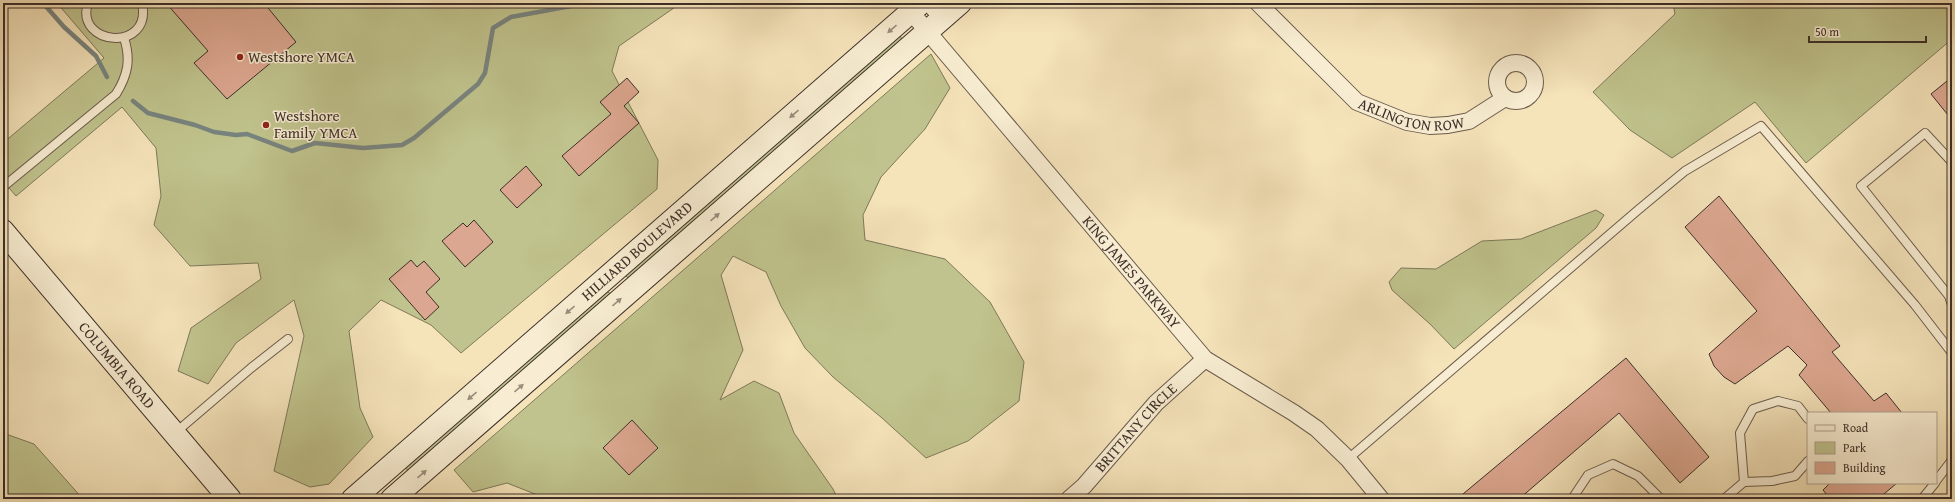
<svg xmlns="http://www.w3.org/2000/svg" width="1955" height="502" font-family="'Gentium Book Plus',serif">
<rect width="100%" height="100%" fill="#f5e3ba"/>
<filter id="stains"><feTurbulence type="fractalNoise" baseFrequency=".005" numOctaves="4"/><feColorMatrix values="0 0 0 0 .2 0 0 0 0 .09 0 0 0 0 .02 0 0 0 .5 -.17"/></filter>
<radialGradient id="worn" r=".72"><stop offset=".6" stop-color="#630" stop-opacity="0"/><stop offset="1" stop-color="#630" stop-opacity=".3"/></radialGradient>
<!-- green -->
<g fill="#c0c38d" stroke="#7e795b">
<polygon points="57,3 681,3 619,46 612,71 658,160 657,189 461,353 431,325 381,300 349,331 360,408 373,437 329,484 310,487 274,471 304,336 294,300 236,343 208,384 178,371 191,328 261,279 258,263 190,266 154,225 161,196 156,148 122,107 16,196 3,181 3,143 104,58"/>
<polygon points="1673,3 1952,3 1952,39 1806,163 1755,102 1672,158 1630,130 1593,92 1675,14"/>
<polygon points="899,35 903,40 629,279 624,274"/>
<polygon points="931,54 950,88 925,129 881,177 863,215 865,240 945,259 990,302 1024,362 1019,401 968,441 926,458 882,418 833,377 805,348 781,306 766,272 733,256 721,275 743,350 720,400 754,381 779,393 794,433 833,489 838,499 542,499 540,496 507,483 473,492 454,470"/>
<polygon points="1596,210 1604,215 1596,228 1454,349 1430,324 1392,290 1389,282 1401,268 1436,269 1482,241 1521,239"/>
<polygon points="606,291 611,294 410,472 403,466"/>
<polygon points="3,433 34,444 83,499 3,499"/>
</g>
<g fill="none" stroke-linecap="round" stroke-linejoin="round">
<!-- stream -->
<g stroke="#78847f" stroke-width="4.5">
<polyline points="43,3 64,27 96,56 107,77"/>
<polyline points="133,101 148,113 195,125 214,132 236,135 247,134 292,151 315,143 363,148 402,145 414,138 478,84 485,73 493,28 511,17 582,4 600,3"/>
</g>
</g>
<!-- building -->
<g fill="#dca790" stroke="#3d2f29">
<polygon points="166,3 264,3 296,42 227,99 194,63 208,51"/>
<polygon points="1952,77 1952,120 1931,94"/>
<polygon points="627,78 639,92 624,106 639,123 579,176 562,156 611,114 600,102"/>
<polygon points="526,166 542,185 517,208 500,190"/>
<polygon points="1719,196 1840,346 1832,352 1874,401 1886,393 1902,413 1831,413 1799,375 1807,365 1788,346 1735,384 1724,377 1714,366 1709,354 1757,311 1685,227"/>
<polygon points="474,220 493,242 465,267 442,241 463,223 467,227"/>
<polygon points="411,260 417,267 424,261 440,279 426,292 439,307 425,320 389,279"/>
<polygon points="1626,358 1709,457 1680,483 1619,413 1519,499 1457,499"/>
<polygon points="632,420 658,448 629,475 603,448"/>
<polygon points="1830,483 1897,483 1878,499 1830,499 1823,490"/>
</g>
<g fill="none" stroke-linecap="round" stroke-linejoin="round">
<!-- lane casing -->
<g stroke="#6b5c4d" stroke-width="10">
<g id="lane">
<path d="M88,3C74,46 153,53 142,3"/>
<polyline points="1952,162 1925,133 1861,186 1949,296 1952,305"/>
<path d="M3,187L116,94C128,75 131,59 124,38"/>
<polyline points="175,433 251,368 288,339"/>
<polyline points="1348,459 1638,210 1685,171 1761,126 1915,305 1952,353"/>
<polyline points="1936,481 1952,460"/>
<polyline points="1744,482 1740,433 1753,409 1778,401 1798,406 1808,419"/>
<polyline points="1572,499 1588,475 1613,464 1638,476 1661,499"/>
<polyline points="1724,499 1744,482 1772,481 1795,476 1808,461"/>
<polyline points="1922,499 1935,483"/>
</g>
</g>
<!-- street casing -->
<g stroke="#6b5c4d" stroke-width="18">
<g id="street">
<polyline points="929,3 942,18"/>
<path id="s1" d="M1258,3L1357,102L1407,122L1430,126L1448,125L1469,121L1505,98"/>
<path id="s2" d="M911,12L1205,359L1294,413L1317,429L1348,459L1381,499"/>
<circle cx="1516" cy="82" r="19"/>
<path id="s3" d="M1069,499L1084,486L1156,403L1205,359"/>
</g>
</g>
<!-- secondary casing -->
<g stroke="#3d2f29" stroke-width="24">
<g id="secondary">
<path id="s4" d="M3,231L230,499"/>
<path id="s5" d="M353,499L921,3"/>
<polyline points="392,499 960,3"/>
</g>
</g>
<!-- lane -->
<use href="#lane" stroke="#f8edd2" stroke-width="8"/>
<!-- street -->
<use href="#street" stroke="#f8edd2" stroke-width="16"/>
<!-- secondary -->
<use href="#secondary" stroke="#f8edd2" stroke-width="22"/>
</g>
<!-- one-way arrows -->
<defs><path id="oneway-solid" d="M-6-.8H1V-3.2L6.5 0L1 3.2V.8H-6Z"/></defs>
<g fill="#9a8e7e">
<use href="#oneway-solid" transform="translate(892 29) rotate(139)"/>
<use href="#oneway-solid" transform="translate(794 114) rotate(139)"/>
<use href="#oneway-solid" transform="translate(715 217) rotate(-41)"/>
<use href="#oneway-solid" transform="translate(617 302) rotate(-41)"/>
<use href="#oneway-solid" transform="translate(570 310) rotate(139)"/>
<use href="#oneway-solid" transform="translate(519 388) rotate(-41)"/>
<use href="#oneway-solid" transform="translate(472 396) rotate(139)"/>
<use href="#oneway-solid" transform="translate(422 474) rotate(-41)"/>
</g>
<!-- markers -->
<g fill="#8f2418" stroke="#f8edd2" stroke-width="1.5">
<circle cx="240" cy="57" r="4"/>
<circle cx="266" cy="125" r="4"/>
</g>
<g text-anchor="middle" stroke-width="3" stroke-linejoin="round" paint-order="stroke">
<!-- poi labels -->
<g font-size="15" fill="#3d2f29" stroke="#f8edd2" text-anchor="start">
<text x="248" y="62">Westshore YMCA</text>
<text x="274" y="121">Westshore<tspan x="274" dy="17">Family YMCA</tspan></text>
</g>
<!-- street labels -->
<g font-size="15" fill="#3d2f29" stroke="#f8edd2">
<text dy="5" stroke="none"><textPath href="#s1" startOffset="197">ARLINGTON ROW</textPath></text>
<text dy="5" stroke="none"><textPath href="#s5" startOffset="377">HILLIARD BOULEVARD</textPath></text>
<text dy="5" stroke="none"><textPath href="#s2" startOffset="341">KING JAMES PARKWAY</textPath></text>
<text dy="5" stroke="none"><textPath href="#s4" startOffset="176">COLUMBIA ROAD</textPath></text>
<text dy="5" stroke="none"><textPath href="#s3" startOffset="98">BRITTANY CIRCLE</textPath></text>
</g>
</g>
<!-- margin -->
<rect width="1955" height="502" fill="none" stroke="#f5e3ba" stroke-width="16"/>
<rect x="4" y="4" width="1947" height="494" fill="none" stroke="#3d2f29" stroke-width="2"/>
<rect x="8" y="8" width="1939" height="486" fill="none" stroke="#3d2f29"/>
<!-- legend -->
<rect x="1807" y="412" width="130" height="72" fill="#f8edd2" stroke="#ada18e"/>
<rect x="1815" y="425" width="20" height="6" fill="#f8edd2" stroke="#ada18e"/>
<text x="1843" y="432" font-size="12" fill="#3d2f29">Road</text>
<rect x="1815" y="442" width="20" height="12" fill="#c0c38d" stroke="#ada18e"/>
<text x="1843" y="452" font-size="12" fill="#3d2f29">Park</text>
<rect x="1815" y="462" width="20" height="12" fill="#dca790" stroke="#ada18e"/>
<text x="1843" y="472" font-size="12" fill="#3d2f29">Building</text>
<!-- scale -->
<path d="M1809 36v6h117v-6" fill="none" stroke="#3d2f29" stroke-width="2"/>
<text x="1815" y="36" font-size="12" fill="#3d2f29" stroke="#f8edd2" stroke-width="3" paint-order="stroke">50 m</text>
<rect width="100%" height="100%" filter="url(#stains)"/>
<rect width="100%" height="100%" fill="url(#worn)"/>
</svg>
